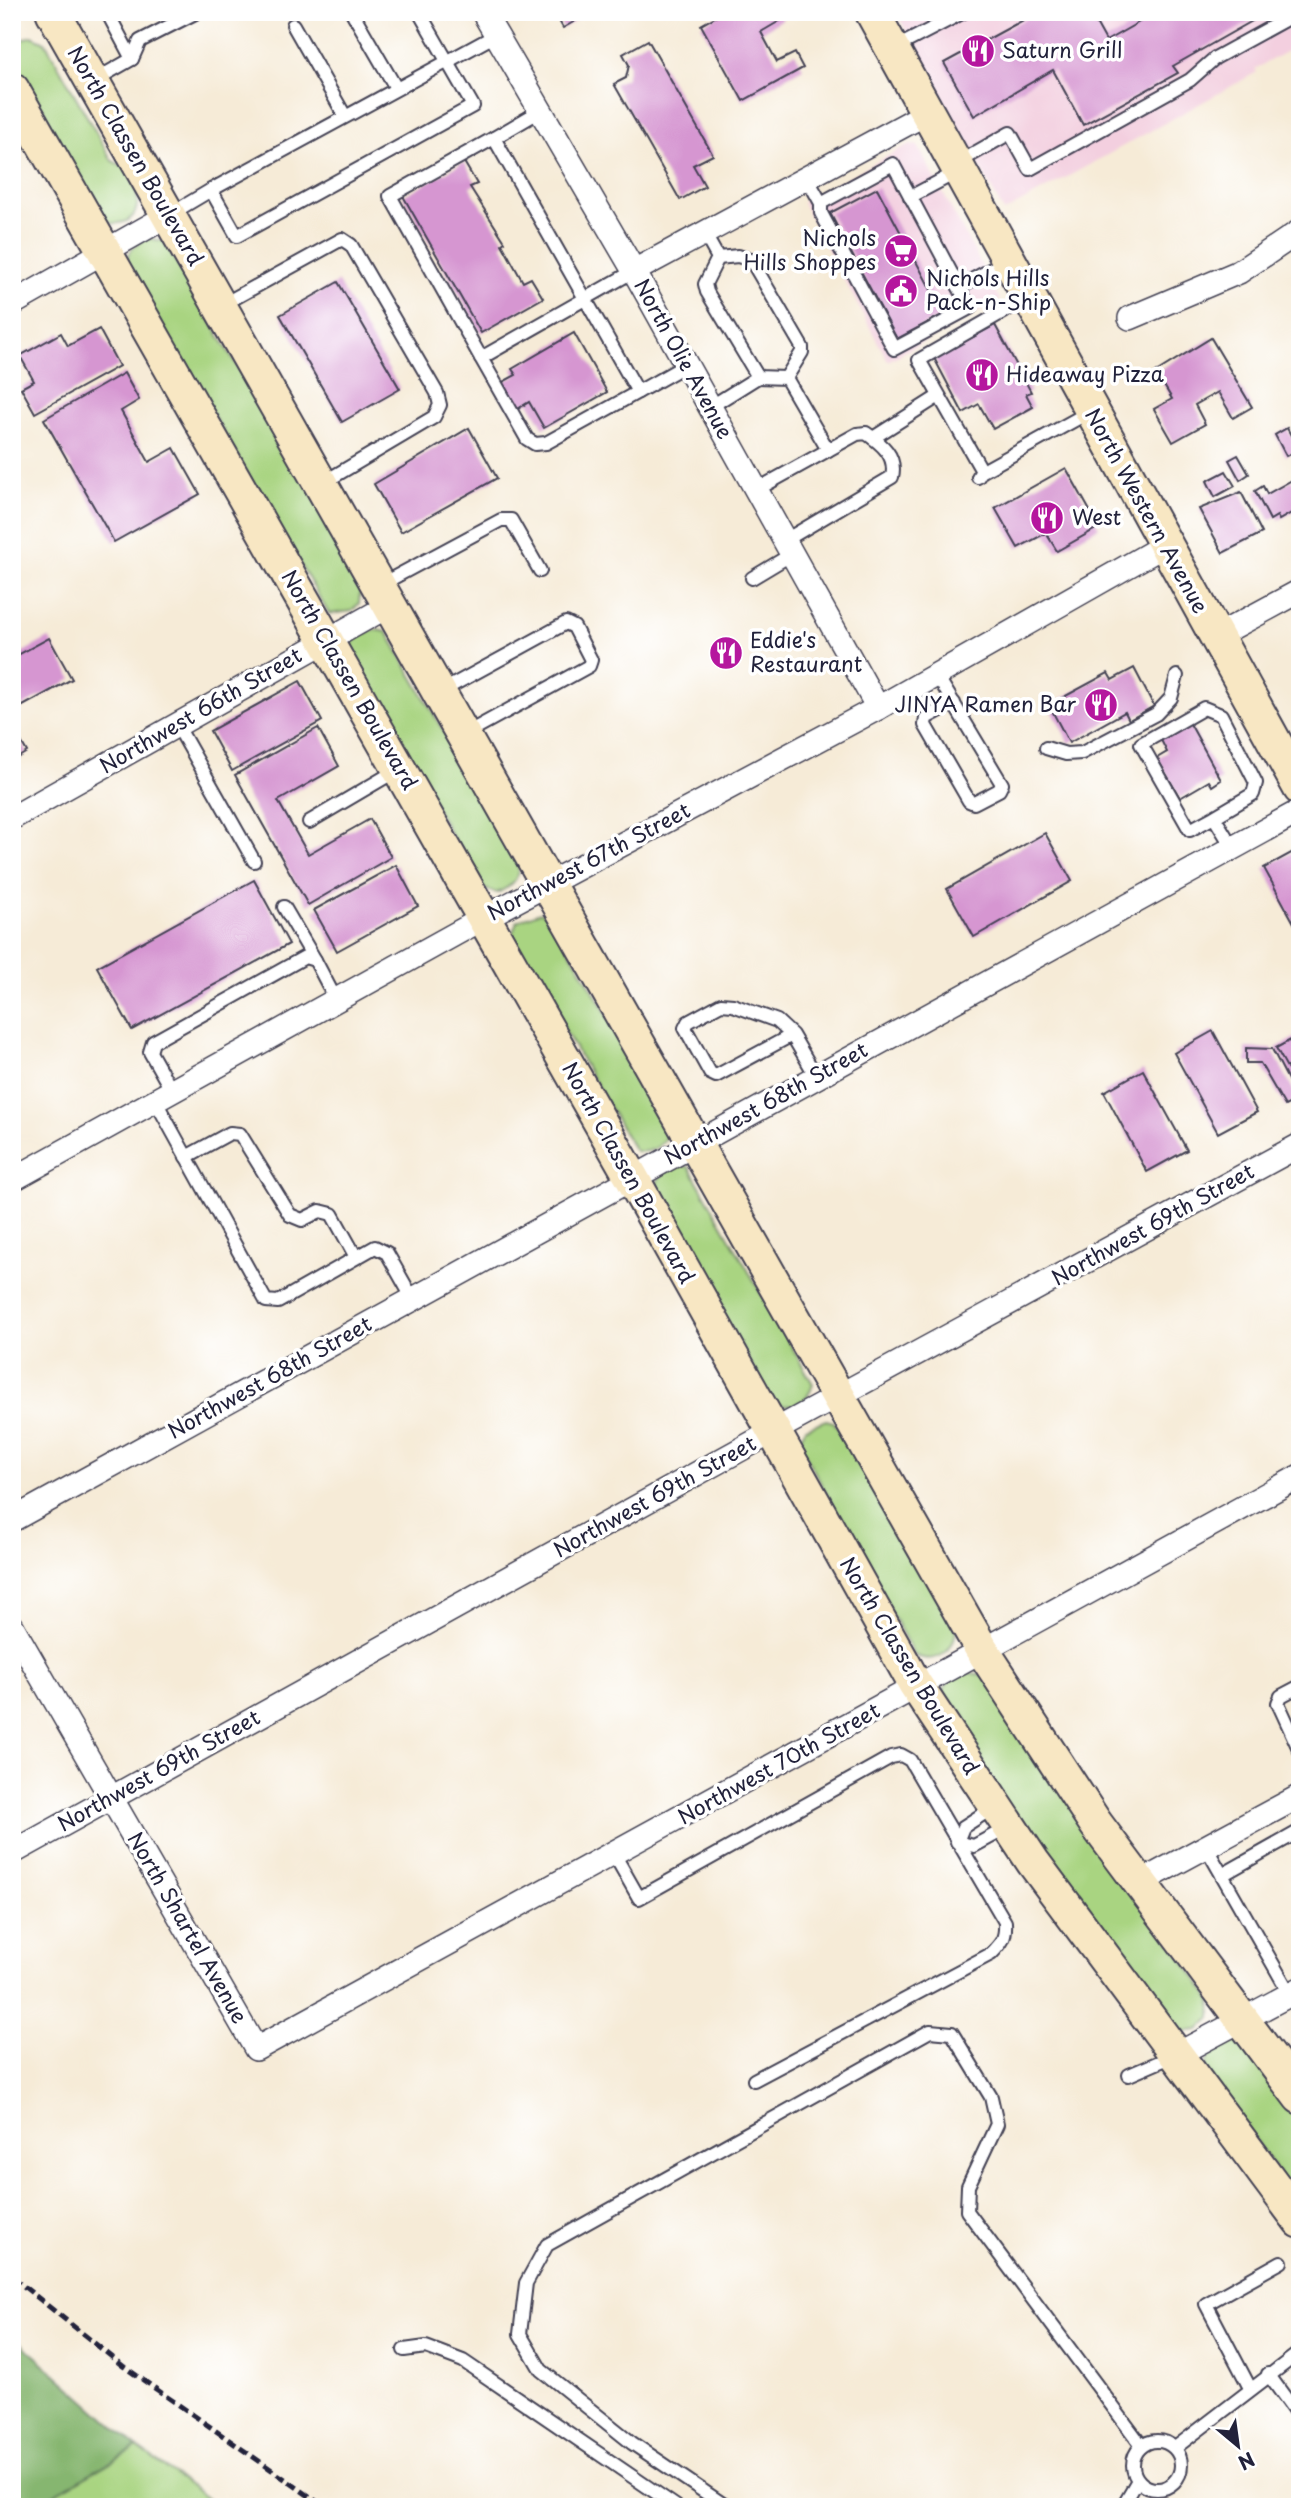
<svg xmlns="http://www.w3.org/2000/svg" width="1312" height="2519" font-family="'Playpen Sans',sans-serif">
<rect width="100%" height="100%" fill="#fff"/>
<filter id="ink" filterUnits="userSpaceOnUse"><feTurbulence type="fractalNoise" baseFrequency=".0143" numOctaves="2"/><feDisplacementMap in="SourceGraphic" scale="14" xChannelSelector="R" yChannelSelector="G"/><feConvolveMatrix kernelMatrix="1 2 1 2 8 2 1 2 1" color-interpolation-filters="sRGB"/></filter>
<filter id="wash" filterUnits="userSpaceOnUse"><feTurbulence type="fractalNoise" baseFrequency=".00686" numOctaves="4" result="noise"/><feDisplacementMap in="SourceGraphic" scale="28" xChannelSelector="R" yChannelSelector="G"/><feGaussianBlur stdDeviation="1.57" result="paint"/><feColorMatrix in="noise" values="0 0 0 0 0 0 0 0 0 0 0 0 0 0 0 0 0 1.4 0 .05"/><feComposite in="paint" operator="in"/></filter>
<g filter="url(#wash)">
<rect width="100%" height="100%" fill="#f6ebd7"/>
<!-- built -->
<g fill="#f3cfdf">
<polygon points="896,12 1300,12 1300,44 1255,69 1257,72 1004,212"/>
<polygon points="910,144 918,146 1000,300 888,361 802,202"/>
</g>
<!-- green -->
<g fill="#a9d481" stroke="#667b5e" stroke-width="2">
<path d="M32,36L45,42L112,161L127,168C140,192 147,227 107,223L94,214L12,71V43Z"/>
<polygon points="146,238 164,241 361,579 359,603 352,611 329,614 125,263 132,249"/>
<path d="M377,630L387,632L518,862C520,880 512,886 497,893L481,888L350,654C351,638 361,631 377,630Z"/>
<path d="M540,912L549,915L672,1126C665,1144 655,1154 635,1151L511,938L517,921Z"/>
<path d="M682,1166L689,1167L813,1384C808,1403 791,1409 773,1404L655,1192C656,1176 666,1168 682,1166Z"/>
<path d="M826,1420L834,1422L956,1629C954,1653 935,1665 914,1655L798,1441L806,1428Z"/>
<polygon points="967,1672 984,1676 1212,2001 1211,2018 1199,2030 1175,2032 1020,1827 941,1695 950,1679"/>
<path d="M1231,2041L1242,2043L1251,2049L1300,2114V2204L1206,2073C1205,2054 1213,2046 1231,2041Z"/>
<polygon points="137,2447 219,2507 31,2507"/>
</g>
<!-- forest -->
<polygon fill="#86b66f" stroke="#546c55" stroke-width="2" points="12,2335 137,2447 31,2507 12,2507"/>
<g id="blocks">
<!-- building -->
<g fill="#d696d1">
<polygon points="554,12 591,12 563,28"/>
<polygon points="724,12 779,12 783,19 761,32 777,62 795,53 803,68 743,101 701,25"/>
<polygon points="1038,12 1090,12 1106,41 1157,12 1268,12 1173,66 1178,73 1083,125 1053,70 974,116 944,63"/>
<polygon points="648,40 713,155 693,165 705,186 680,200 614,84 626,78 629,65 623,54"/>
<polygon points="464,162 477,184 470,187 505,242 502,244 523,282 531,278 543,298 481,333 403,196"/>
<polygon points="877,188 944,314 897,339 830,213"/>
<polygon points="338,282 400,389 342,422 280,315"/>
<polygon points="995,325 1031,392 1026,394 1033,407 993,429 979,404 963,413 934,358"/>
<polygon points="99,329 119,366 35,413 21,388 34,381 20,356 61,333 68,346"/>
<polygon points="574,333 607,392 544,428 529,402 516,410 501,383 516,375 512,369"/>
<polygon points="1211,338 1252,407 1233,418 1218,392 1195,405 1205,424 1173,442 1154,409 1172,399 1156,372"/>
<polygon points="124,373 139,400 121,411 149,462 174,448 200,494 114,542 44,419"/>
<polygon points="469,428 497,478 401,532 374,484"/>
<polygon points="1287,428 1299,450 1286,456 1275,435"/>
<polygon points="1238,455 1249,474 1240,480 1229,460"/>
<polygon points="1066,468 1099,527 1057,551 1046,533 1018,548 995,508"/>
<polygon points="1226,471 1235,486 1215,497 1207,481"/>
<polygon points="1292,480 1300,493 1300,508 1279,520 1277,516 1270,520 1255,491 1263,486 1267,494"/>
<polygon points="1241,492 1262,533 1223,553 1199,509"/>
<polygon points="49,638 72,679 12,712 12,658"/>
<polygon points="1134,668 1154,706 1129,720 1125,712 1069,743 1049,705 1108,673 1112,680"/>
<polygon points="300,681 322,721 232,771 210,731"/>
<polygon points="1188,720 1221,780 1212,786 1209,781 1180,798 1157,758 1167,752 1159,736"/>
<polygon points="12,726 27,752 12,761"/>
<polygon points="318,728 339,766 278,801 308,854 370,819 391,857 308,905 235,775"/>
<polygon points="1045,833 1072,881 974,937 947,889"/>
<polygon points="1293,852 1300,863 1300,934 1264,868"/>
<polygon points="396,865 418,906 337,951 314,910"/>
<polygon points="254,880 289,944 132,1030 97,967"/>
<polygon points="1213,1031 1257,1112 1218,1133 1174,1053"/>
<polygon points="1300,1035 1300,1091 1276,1048"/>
<polygon points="1246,1048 1272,1049 1298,1099 1285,1106 1260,1063 1246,1063"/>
<polygon points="1143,1070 1187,1150 1147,1172 1104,1092"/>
</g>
</g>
</g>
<g filter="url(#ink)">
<use href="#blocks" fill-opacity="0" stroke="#424052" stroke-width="2"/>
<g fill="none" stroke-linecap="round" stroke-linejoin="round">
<!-- lane casing -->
<g stroke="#424052" stroke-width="16">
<g id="lane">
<polyline points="107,12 132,59"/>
<polyline points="352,12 396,88"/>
<path d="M419,12L473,106L237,236L211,190C306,138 401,86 496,35"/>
<polyline points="293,25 345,116"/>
<polyline points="893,49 964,12"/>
<polyline points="95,80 132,59 140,41 197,12"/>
<polyline points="540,111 494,138 638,392 686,365"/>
<polyline points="494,138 390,196 481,358 634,271"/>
<polyline points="957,163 1010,133 1030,169 1190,80 1215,58 1299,12"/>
<polyline points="807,178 821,203 893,164 970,308 894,349 821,213 821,203"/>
<polyline points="910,197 959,171"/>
<polyline points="169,215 211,190"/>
<polyline points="704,233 718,258 705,284 707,292 758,377 786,378 828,450"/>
<polyline points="718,258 738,256 751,260 802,347 802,352 786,378"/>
<polyline points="959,287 1008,260"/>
<polyline points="222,305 342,239 351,245 437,393 440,405 434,417 321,484"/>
<polyline points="481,358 527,439 535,444 546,443 638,392"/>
<polyline points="710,407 758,377"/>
<polyline points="873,438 939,396"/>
<polyline points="982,471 919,360 1029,297"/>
<polyline points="978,477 981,472 1091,411"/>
<path d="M756,490L857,434L866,433C882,444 897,456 892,477L784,541"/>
<polyline points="752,578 792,554"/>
<polyline points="380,585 501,520 511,520 540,571"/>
<polyline points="936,674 1002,784 999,790 974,803 969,801 925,725 926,718 954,703"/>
<polyline points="440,692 566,623 574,627 591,660 589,666 465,734"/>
<polyline points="177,725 254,861"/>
<polyline points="1046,748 1066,754 1082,753 1156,714 1171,698 1177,676"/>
<polyline points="1214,817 1190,830 1141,744 1204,708 1221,715 1256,783 1253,794 1214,817 1233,848"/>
<polyline points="309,822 399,769"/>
<polyline points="284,907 315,960"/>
<polyline points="792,1035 716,1076 710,1073 685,1028 688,1022 721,1004 733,1005 777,1021 792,1035 816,1076"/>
<polyline points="172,1091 150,1052 153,1042 305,957 315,960 336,1000"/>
<polyline points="155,1100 266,1301 278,1302 375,1247 387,1253 413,1299"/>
<polyline points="186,1157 230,1133 240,1134 290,1215 302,1220 320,1211 332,1214 356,1257"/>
<polyline points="1300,1686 1281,1696 1278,1703 1300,1751"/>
<polyline points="994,1807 963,1827 957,1842 974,1846 1007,1828"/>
<polyline points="1206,1847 1222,1875 1300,1831"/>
<path d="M614,1854L639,1898L891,1757L901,1755L910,1760L1005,1922C1006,1938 1002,1943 991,1954L754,2080"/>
<polyline points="1222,1875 1290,1994"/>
<polyline points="1129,2075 1173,2056"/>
<polyline points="404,2350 426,2347 463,2361 677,2507"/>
<polyline points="1268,2374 1300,2418"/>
<polyline points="1250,2388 1206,2304 1281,2262"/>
<circle cx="1157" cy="2465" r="24"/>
<polyline points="1175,2448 1300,2352"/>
<polyline points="727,2507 632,2443 541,2370 520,2334 526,2283 547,2245 930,2031 952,2033 991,2097 997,2124 968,2186 967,2211 1142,2446"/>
<polyline points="1122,2507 1138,2480"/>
</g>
</g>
<!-- street casing -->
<g stroke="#424052" stroke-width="26">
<g id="street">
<polyline points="483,12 634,271 878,708"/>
<polyline points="634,271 927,113"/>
<polyline points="12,304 169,215"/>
<polyline points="1130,318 1239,272 1300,231"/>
<polyline points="1215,637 1300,591"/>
<polyline points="12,818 390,605"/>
<polyline points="12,1180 484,918 878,708 1165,545"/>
<polyline points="12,1520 1300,811"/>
<polyline points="12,1626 256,2049 1300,1476"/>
<polyline points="12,1853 772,1432 1300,1145"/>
<polyline points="1139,1883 1300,1796"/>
<polyline points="1176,2055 1300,1989"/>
</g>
</g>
<!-- secondary casing -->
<g stroke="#424052" stroke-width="37">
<g id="secondary">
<polyline points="53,12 981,1648 1096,1824 1300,2097"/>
<polyline points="872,12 1300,788"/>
<polyline points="12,89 632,1178 915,1684 1033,1862 1300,2221"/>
</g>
</g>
<!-- lane -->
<use href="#lane" stroke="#fff" stroke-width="12"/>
<!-- street -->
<use href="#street" stroke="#fff" stroke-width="23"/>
<!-- secondary -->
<use href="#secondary" stroke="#f8e7c3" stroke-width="33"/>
<!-- rail -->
<polyline stroke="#22223b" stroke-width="5" stroke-dasharray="10 5" stroke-linecap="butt" points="12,2277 123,2366 325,2507"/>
</g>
</g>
<!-- icons -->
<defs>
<g id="restaurant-disc" transform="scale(1.75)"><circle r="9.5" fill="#b5179e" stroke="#fff"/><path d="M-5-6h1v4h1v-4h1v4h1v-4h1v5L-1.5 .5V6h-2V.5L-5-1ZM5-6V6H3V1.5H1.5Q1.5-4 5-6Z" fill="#fff"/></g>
<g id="supermarket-disc" transform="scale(1.75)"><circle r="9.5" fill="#b5179e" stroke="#fff"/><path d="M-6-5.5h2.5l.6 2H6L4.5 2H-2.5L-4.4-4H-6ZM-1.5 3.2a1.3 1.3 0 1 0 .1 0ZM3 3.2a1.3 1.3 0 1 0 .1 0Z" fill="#fff"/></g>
<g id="civic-disc" transform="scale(1.75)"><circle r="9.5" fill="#b5179e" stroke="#fff"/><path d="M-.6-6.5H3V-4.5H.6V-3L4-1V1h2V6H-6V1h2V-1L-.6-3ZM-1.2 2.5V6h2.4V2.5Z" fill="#fff"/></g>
</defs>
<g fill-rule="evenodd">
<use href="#restaurant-disc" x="978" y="51"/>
<use href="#supermarket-disc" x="901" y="251"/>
<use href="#civic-disc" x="901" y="291"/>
<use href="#restaurant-disc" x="982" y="375"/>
<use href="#restaurant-disc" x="1047" y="518"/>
<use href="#restaurant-disc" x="726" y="653"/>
<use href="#restaurant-disc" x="1101" y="705"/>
</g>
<g text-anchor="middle" stroke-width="7" stroke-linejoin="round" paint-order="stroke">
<!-- poi labels -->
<g font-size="21" fill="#22223b" stroke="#fff" text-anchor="start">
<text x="1002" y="58">Saturn Grill</text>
<text x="876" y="246" text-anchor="end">Nichols<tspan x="876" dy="24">Hills Shoppes</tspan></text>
<text x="926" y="286">Nichols Hills<tspan x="926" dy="24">Pack-n-Ship</tspan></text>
<text x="1006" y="382">Hideaway Pizza</text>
<text x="1072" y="525">West</text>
<text x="750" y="648">Eddie's<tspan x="750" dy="24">Restaurant</tspan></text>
<text x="1076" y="712" text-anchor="end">JINYA Ramen Bar</text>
</g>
<!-- street labels -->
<g font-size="21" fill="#22223b" stroke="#fff">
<text transform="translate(135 156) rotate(60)" y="7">North Classen Boulevard</text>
<text transform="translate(683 359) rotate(61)" y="7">North Olie Avenue</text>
<text transform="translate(1146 511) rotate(61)" y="7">North Western Avenue</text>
<text transform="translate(349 680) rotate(60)" y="7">North Classen Boulevard</text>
<text transform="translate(201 711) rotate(-30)" y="7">Northwest 66th Street</text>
<text transform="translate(589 862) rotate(-28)" y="7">Northwest 67th Street</text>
<text transform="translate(766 1104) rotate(-29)" y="7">Northwest 68th Street</text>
<text transform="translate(628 1173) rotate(61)" y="7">North Classen Boulevard</text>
<text transform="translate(1153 1225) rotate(-29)" y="7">Northwest 69th Street</text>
<text transform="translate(270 1378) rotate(-29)" y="7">Northwest 68th Street</text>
<text transform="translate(655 1497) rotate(-29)" y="7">Northwest 69th Street</text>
<text transform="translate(909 1666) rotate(59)" y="7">North Classen Boulevard</text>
<text transform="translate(779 1764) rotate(-29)" y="7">Northwest 70th Street</text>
<text transform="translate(159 1771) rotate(-29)" y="7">Northwest 69th Street</text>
<text transform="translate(187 1928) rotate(60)" y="7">North Shartel Avenue</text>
</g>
</g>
<!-- margin -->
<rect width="1312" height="2519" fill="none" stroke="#fff" stroke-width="42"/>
<!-- north arrow -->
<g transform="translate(1238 2446) rotate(151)" stroke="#ffffff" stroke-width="5" paint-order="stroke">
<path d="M0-5L12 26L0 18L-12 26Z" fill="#22223b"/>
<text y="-10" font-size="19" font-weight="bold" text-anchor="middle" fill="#22223b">N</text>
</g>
</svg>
